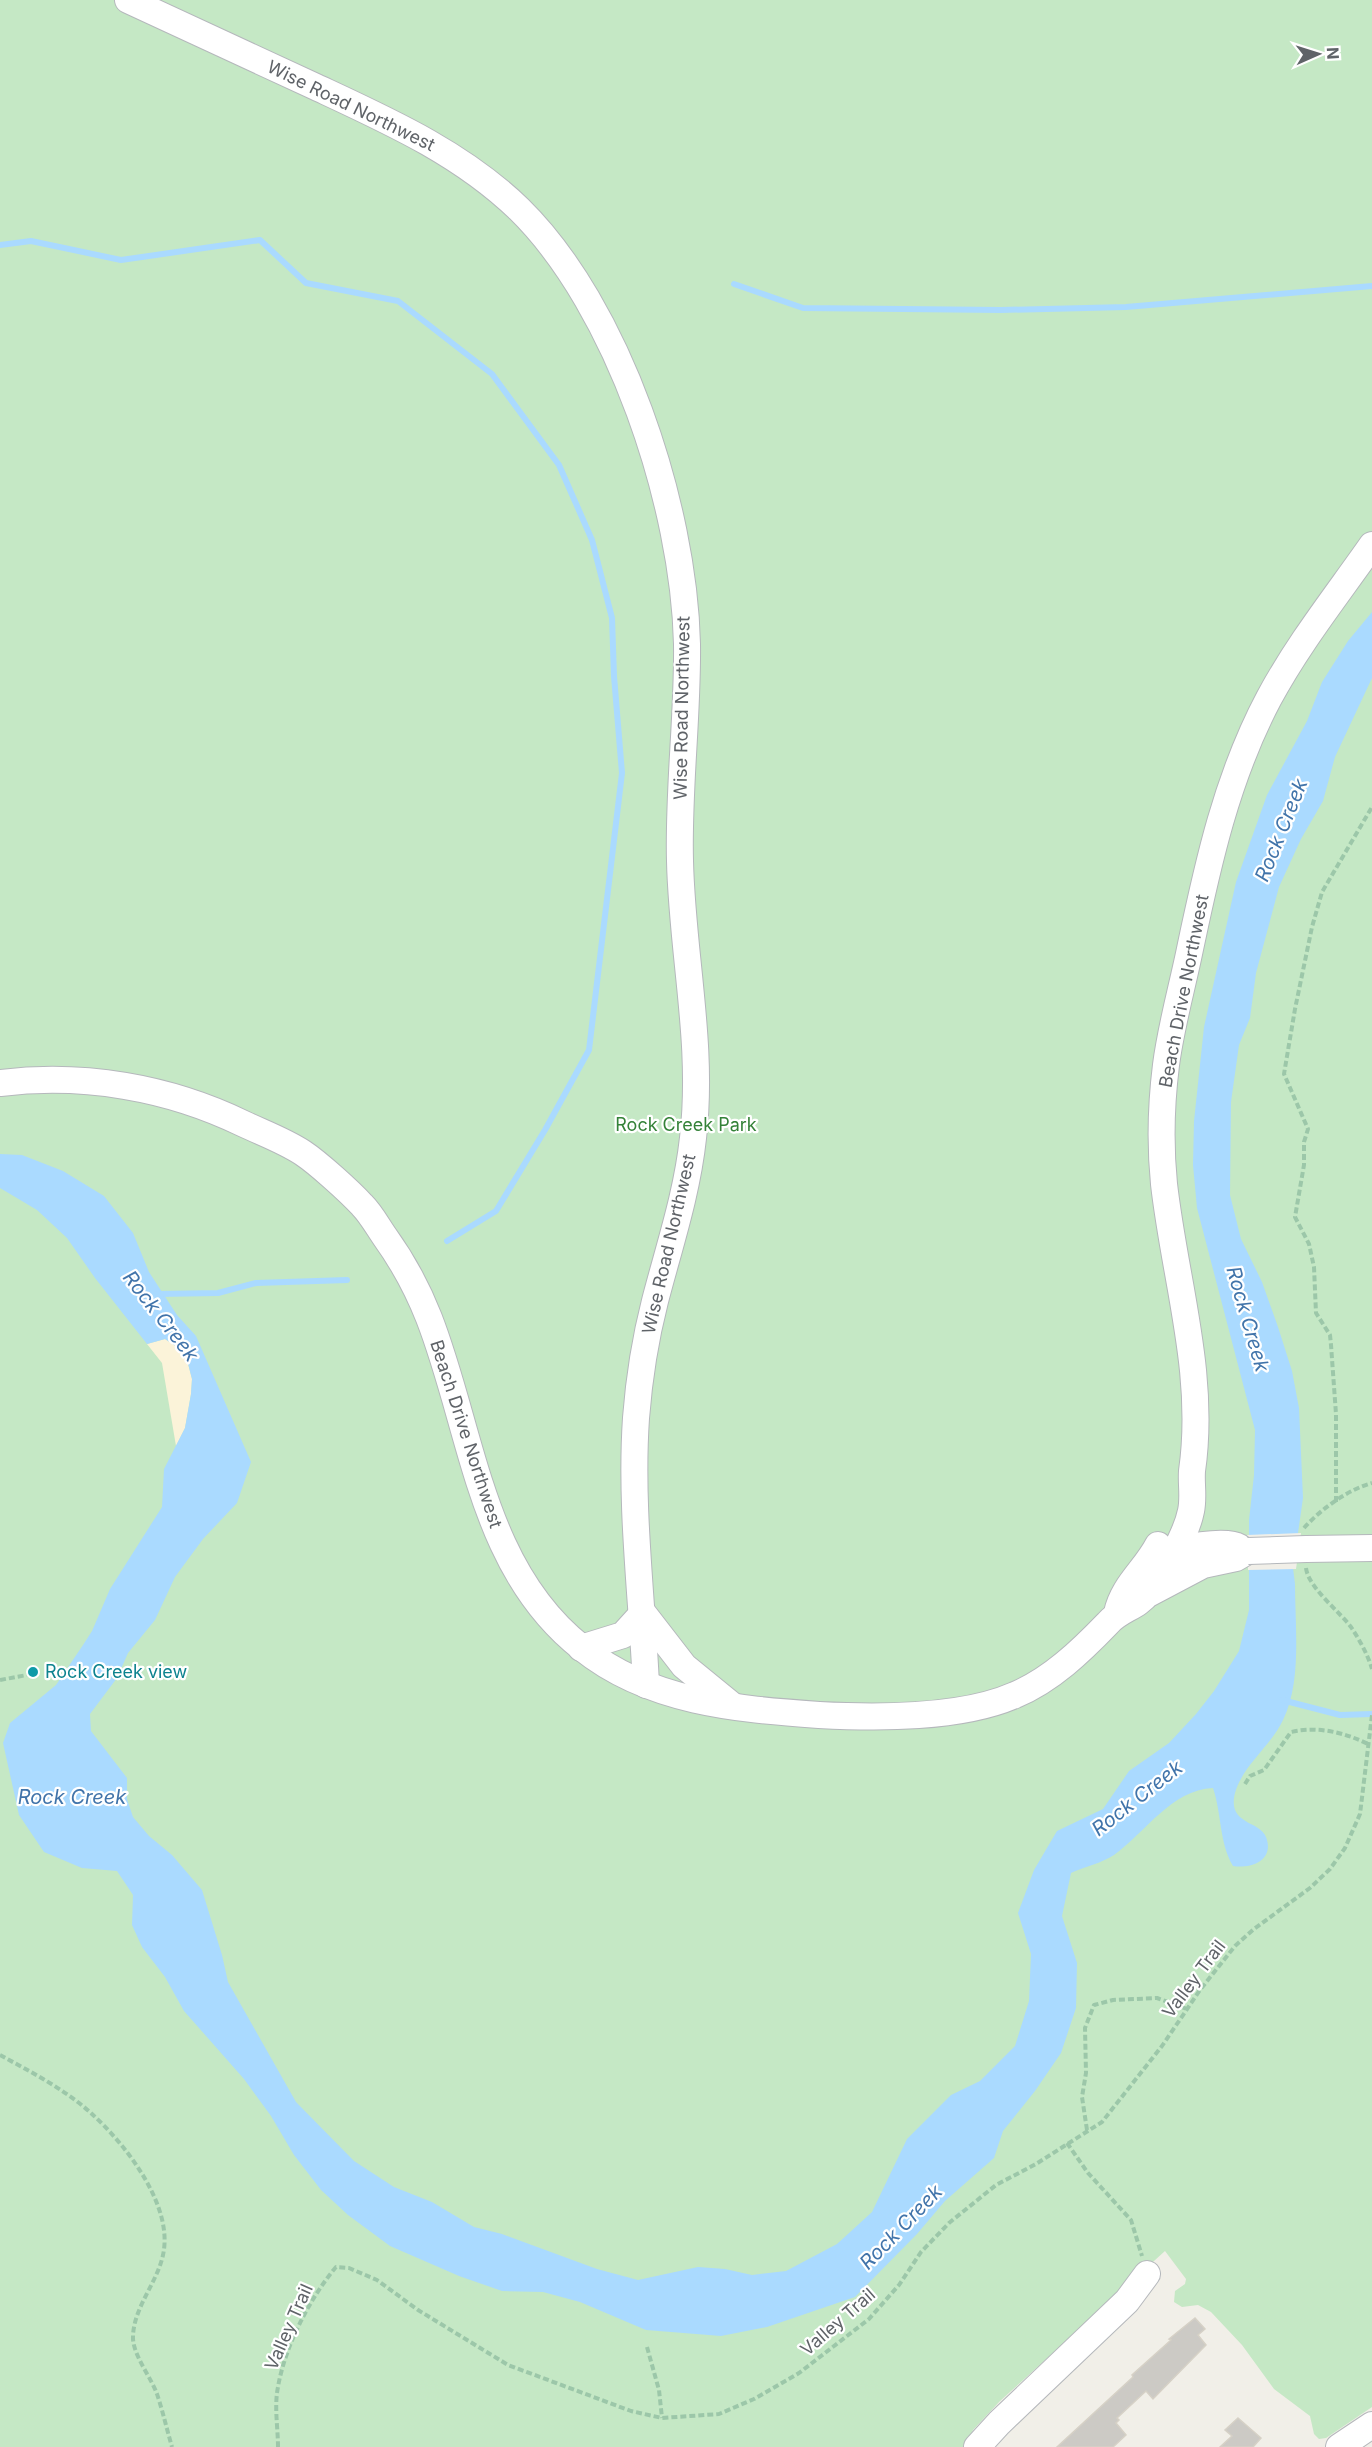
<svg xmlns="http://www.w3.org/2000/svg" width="1372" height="2447" font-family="Inter,sans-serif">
<rect width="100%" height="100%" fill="#f1efe8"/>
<!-- green -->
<polygon fill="#c5e8c5" points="0,0 1372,0 1372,2407 1326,2438 1319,2439 1314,2434 1310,2416 1274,2389 1242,2345 1211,2312 1198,2305 1182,2307 1174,2302 1175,2291 1185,2284 1186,2279 1165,2251 1000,2401 973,2430 965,2447 0,2447"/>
<!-- sand -->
<polygon fill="#fbf3d9" points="165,1339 185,1352 192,1379 191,1394 185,1428 176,1446 162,1363 147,1344"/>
<!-- water -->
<path fill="#aadaff" d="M1372,612V678L1335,757L1323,801L1301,839L1279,887L1256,973L1250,1018L1239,1045L1231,1102L1230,1195L1241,1239L1262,1282L1278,1327L1292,1371L1299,1408L1303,1498L1293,1568L1295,1584C1295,1626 1302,1682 1283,1720C1271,1746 1243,1765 1235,1793C1227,1825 1259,1820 1266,1837C1275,1860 1251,1869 1233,1866C1219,1842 1222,1815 1213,1788C1171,1790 1146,1832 1114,1855C1102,1863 1084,1867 1071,1873L1062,1916L1077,1963L1076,2008L1061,2053L1035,2091L1003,2131L994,2158L945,2201L917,2234L855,2297L767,2327L721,2336L646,2330L580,2302L543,2292L502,2291L459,2276L390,2246L348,2215L321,2190L294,2155L271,2116L244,2079L184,2011L165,1977L142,1947L132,1925L133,1895L117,1871L82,1868L44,1852L19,1815L3,1743L10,1723L56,1685L83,1645L92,1631L110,1589L162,1507L164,1469L185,1428L191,1394L192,1379L185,1352L165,1339L147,1344L95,1278L67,1238L37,1210L0,1188V1154L22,1155L63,1171L104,1196L133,1233L149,1272L177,1315L196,1336L251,1462L237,1503L203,1539L175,1577L155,1620L128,1653L117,1678L90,1714L91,1731L127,1778V1799L133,1817L149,1836L172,1855L202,1890L222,1955L228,1982L296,2102L354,2161L394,2187L432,2202L474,2227L502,2234L597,2269L638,2280L698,2267L725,2269L752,2275L786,2271L837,2244L872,2212L907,2139L951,2095L980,2081L1015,2046L1029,2001L1031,1954L1018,1913L1034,1870L1057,1831L1103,1809L1129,1771L1169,1743L1196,1714L1214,1691L1239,1651L1249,1610V1520L1254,1475L1255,1430L1197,1208L1193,1165L1194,1121L1204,1027L1236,882L1267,795L1307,721L1322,682L1348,641Z"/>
<!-- pier -->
<polygon fill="#f1efe8" points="1301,1533 1296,1569 1248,1570 1247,1535"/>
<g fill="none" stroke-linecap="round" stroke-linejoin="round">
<!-- stream -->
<g stroke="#aadaff" stroke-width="6">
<polyline points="0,245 31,241 121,260 260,240 306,283 398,301 492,374 559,465 592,540 612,618 614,676 622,773 589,1050 545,1130 496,1211 447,1241"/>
<polyline points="734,284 803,308 1001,310 1126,307 1372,286"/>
<polyline points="157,1294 218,1293 256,1283 347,1280"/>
<polyline points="1282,1700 1340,1715 1372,1714"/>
</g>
</g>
<!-- building -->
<g fill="#cccac5" stroke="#d6d1c6" stroke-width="1.5">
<polygon points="1195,2318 1205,2329 1198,2335 1206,2345 1153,2399 1146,2391 1117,2418 1119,2420 1116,2423 1126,2435 1113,2447 1057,2447 1133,2377 1132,2375 1171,2340 1169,2339"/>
<polygon points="1238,2418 1261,2438 1253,2447 1220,2447 1232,2436 1225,2430"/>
</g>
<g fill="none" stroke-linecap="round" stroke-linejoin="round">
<!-- minor casing -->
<g stroke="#b5b8bc" stroke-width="28">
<g id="minor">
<path d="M128,0C191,29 253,58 316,87C389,121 461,153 519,209C619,307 684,506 687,644C688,716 678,789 680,861C682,954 704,1044 693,1138C687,1194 669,1247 655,1301C645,1340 639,1379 636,1418C630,1507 642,1597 646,1685"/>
<path d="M0,1083C83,1073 168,1087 244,1124C263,1133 285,1141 303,1153C318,1163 349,1191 362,1205C371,1214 378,1227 385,1237C403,1262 418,1290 429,1318C473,1431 480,1568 582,1648C649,1702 736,1709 819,1715C877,1718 961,1719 1015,1695C1051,1680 1081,1651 1108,1623C1120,1609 1137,1608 1149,1592C1164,1572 1186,1536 1191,1511C1194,1497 1191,1485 1192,1471C1206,1373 1175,1281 1164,1184C1160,1144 1161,1105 1166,1065C1171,1026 1182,988 1190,949C1208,863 1227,777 1269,698C1298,644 1337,595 1372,545"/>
<polyline points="1306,1549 1372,1548"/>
<path d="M1164,1554C1179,1548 1225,1539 1239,1547"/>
<polyline points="1150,1593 1203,1565 1236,1558 1248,1551"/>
<path d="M1117,1613C1123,1585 1145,1570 1158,1545"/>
<polyline points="581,1648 623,1635 643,1613 684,1666 733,1706"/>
<polyline points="977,2447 999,2423 1127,2301 1147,2274"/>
<polyline points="1339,2447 1372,2425"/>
</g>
</g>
<!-- path -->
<g stroke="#9cc7a9" stroke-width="4" stroke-dasharray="6 3" stroke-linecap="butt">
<polyline points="1336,1502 1336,1414 1331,1345 1330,1335 1316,1313 1314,1267 1309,1244 1295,1217 1304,1165 1304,1142 1308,1129 1284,1074 1295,1009 1312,927 1322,892 1372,807"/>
<path d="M1304,1528C1321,1509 1347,1490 1372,1483"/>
<path d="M1306,1568C1308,1587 1339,1611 1351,1627C1359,1639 1368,1655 1372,1669"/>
<polyline points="0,1680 27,1675"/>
<path d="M1245,1784L1250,1776L1264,1770L1291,1732C1318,1726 1343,1732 1368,1744"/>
<path d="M0,2055C31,2072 66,2090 92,2114C126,2145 174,2206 163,2255C157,2283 134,2307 133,2336C132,2354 151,2377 157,2394C163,2412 167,2430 172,2447"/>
<polyline points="1087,2130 1082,2097 1086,2073 1085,2028 1094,2005 1113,2000 1157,1998 1187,2009"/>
<polyline points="1067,2143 1088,2173 1131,2220 1142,2256"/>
<polyline points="647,2347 659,2390 662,2418"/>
<path d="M278,2447C278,2428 274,2406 278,2387C285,2346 310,2298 336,2267L349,2268L377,2280L418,2310L508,2365L631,2411L662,2418L719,2414L754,2399L799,2373L869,2319L899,2285L921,2252L949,2223L996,2185L1036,2164L1102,2122L1162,2046L1200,1990L1235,1946L1254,1929L1310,1888L1330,1869L1345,1848L1360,1814L1372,1715"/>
</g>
<!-- minor -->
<use href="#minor" stroke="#fff" stroke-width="26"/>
<!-- minor-bridge casing -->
<g stroke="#b5b8bc" stroke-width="28" stroke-linecap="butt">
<polyline id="minor-bridge" points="1248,1551 1306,1549"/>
</g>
<!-- minor-bridge -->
<use href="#minor-bridge" stroke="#fff" stroke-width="26"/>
</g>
<!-- markers -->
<circle fill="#0f9aa8" stroke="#fff" stroke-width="2" cx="33" cy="1672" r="6"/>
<g text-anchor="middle" stroke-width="4.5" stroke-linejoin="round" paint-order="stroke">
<!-- street labels -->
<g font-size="18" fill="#5f6368" stroke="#fff">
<text transform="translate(351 106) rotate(26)" y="6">Wise Road Northwest</text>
<text transform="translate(682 708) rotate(-89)" y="6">Wise Road Northwest</text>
<text transform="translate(1184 991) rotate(-79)" y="6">Beach Drive Northwest</text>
<text transform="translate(669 1244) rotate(-77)" y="6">Wise Road Northwest</text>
<text transform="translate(466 1434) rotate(72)" y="6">Beach Drive Northwest</text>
<text transform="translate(1194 1979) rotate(-53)" y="6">Valley Trail</text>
<text transform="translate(838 2322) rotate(-41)" y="6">Valley Trail</text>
<text transform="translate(289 2327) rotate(-66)" y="6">Valley Trail</text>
</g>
<!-- park labels -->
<g font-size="18" fill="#348238" stroke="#fff">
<text x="686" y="1131">Rock Creek Park</text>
</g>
<!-- culture labels -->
<g font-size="18" fill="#0d838f" stroke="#fff" text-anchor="start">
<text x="45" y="1678">Rock Creek view</text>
</g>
<!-- water labels -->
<g font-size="20" font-style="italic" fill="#4174aa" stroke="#fff">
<text transform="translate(1281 830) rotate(-68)" y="7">Rock Creek</text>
<text transform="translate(161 1316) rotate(52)" y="7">Rock Creek</text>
<text transform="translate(1248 1319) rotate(74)" y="7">Rock Creek</text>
<text x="72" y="1804">Rock Creek</text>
<text transform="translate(1137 1798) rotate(-38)" y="7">Rock Creek</text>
<text transform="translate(901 2227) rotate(-46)" y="7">Rock Creek</text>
</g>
</g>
<!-- north arrow -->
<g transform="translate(1318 54) rotate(87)" stroke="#ffffff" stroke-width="4.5" paint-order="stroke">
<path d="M0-4.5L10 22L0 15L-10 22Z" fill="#5f6368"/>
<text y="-9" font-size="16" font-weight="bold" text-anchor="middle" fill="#5f6368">N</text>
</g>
</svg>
